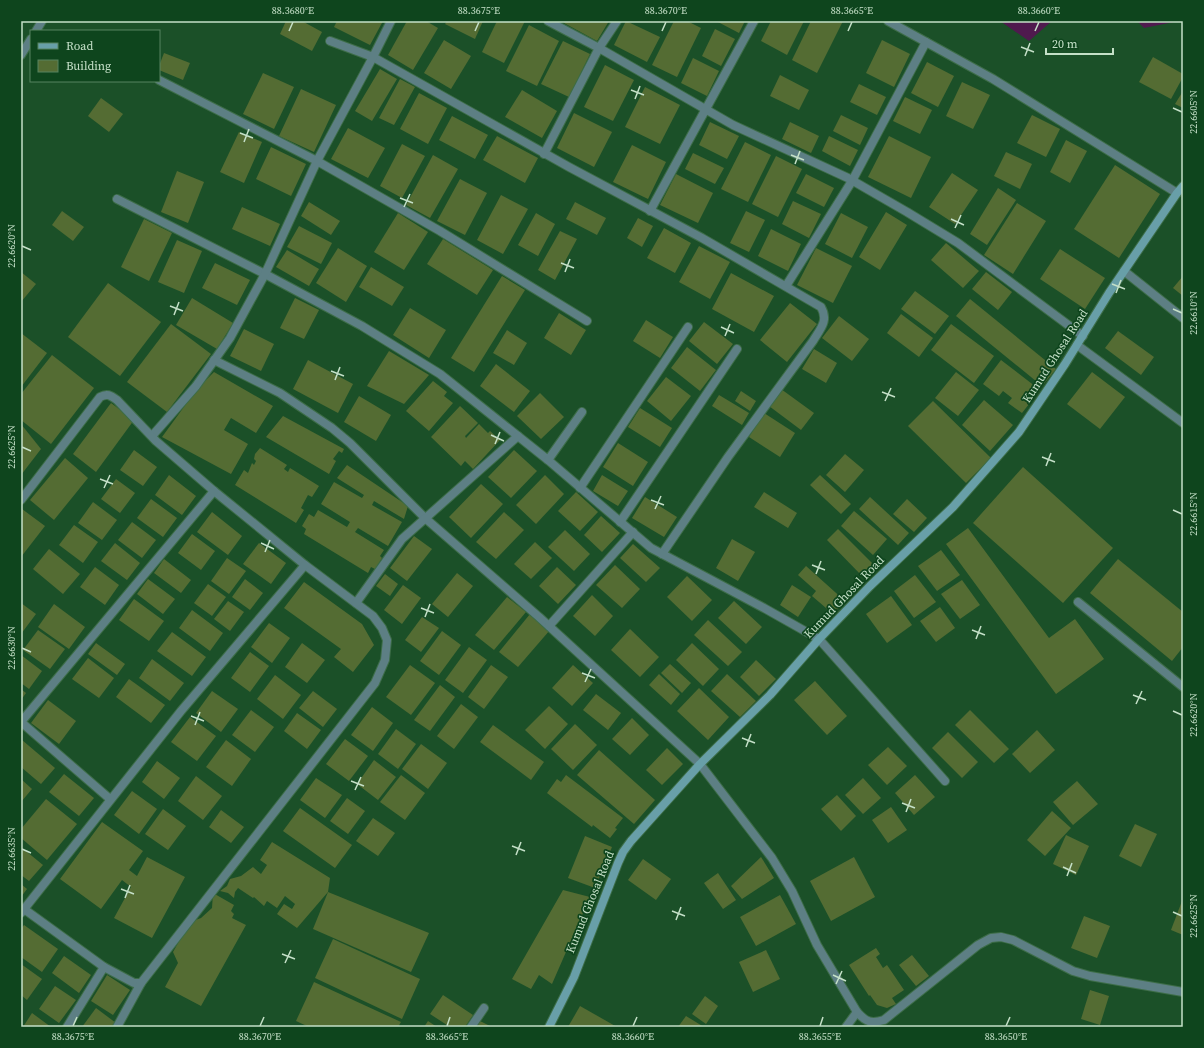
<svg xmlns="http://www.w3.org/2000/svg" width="1204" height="1048" font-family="'Source Serif 4',serif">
<rect width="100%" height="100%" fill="#1b5028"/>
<!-- water -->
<g fill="#4f1a4e">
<polygon points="1000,21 1052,21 1029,41"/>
<polygon points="1137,21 1179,21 1144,28"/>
</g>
<!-- building -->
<g fill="#546c33">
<polygon points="286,21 302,21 322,32 312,51 280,34"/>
<polygon points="337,21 383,21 370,45 334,27"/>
<polygon points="407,21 426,21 438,28 413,70 388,55"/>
<polygon points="447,21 483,21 475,39 445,24"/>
<polygon points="497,21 525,21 504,63 482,52"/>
<polygon points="565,21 609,21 597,41 564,23"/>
<polygon points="626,21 660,37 647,62 614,45"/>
<polygon points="674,21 687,21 701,28 677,77 652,65"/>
<polygon points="716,21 745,21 739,33"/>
<polygon points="771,21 804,21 787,55 761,41"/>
<polygon points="811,21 843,21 817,73 792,60"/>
<polygon points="529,25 559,41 537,86 506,71"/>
<polygon points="715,29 735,39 721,66 702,56"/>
<polygon points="444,40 471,56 451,89 424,73"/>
<polygon points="882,40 910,54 894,87 866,73"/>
<polygon points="563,41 590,54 569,97 541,84"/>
<polygon points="164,53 190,63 183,80 159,70 159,66"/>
<polygon points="1153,57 1183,74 1183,77 1171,99 1139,82"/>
<polygon points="693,58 719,71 707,96 681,83"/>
<polygon points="927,62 954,76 938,107 911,93"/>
<polygon points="605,65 634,80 613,121 584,107"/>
<polygon points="380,69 397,79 372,121 355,111"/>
<polygon points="263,73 294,87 274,129 243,114"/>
<polygon points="780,75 809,90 799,110 770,96"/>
<polygon points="400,79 415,87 394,125 379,118"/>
<polygon points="962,82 990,95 973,129 946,116"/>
<polygon points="859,84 886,97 877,115 850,102"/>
<polygon points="645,87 680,105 660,144 625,127"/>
<polygon points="301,89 336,105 314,152 279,136"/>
<polygon points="522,90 557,111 542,138 505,117"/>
<polygon points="1183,91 1183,108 1175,104"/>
<polygon points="419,93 447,108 428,144 400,129"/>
<polygon points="905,97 932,110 920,134 893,121"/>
<polygon points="101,98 123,114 109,132 88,116"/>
<polygon points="574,113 612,132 594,167 557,148"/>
<polygon points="841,115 868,128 860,145 833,131"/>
<polygon points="1032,115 1060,129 1046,157 1017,143"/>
<polygon points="452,116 488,135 475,159 439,140"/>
<polygon points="710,122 739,136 727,159 699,145"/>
<polygon points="790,122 819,136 811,153 782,139"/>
<polygon points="348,128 385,148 368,178 331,159"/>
<polygon points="239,132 262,142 244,183 220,172"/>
<polygon points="497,136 538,158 525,183 483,160"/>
<polygon points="829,136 858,150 850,166 822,151"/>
<polygon points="889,136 931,157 911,198 868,177"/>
<polygon points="1066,140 1087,151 1070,183 1050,172"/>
<polygon points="745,142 771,155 748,202 721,189"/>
<polygon points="402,144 425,156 402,198 380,186"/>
<polygon points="632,145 666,162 648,199 613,182"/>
<polygon points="271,147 306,164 291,196 256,179"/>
<polygon points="1006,152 1032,164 1020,189 994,176"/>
<polygon points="693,153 724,168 715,184 685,169"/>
<polygon points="433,155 458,169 430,218 406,205"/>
<polygon points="776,156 802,169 778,217 752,204"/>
<polygon points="1115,165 1160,194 1119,258 1074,229"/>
<polygon points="177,171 204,182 188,223 161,212"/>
<polygon points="952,173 978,190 955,224 929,207"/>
<polygon points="676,174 713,193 698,223 660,205"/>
<polygon points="806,174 834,188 824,207 796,193"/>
<polygon points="460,179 487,193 465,235 437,221"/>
<polygon points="998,188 1016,200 987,245 970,234"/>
<polygon points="501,195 528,209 503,254 477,240"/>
<polygon points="793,201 821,214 809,238 782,224"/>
<polygon points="309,202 340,221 331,235 301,216"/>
<polygon points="575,202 606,218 597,235 566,219"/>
<polygon points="1017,203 1046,221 1013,274 984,255"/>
<polygon points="242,207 280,224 270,246 232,229"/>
<polygon points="62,211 84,227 73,241 52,225"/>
<polygon points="746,211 765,220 749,252 730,243"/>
<polygon points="886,212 907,225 880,270 859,257"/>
<polygon points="398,213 428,232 404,270 374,252"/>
<polygon points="536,213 555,224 538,256 518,245"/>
<polygon points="841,213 868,227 852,258 825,244"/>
<polygon points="638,218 653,226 642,247 627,238"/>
<polygon points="144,219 172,233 149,281 121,267"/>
<polygon points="299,226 332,243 321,264 287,247"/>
<polygon points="664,228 691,243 675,273 647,258"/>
<polygon points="771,229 801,244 788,271 758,256"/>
<polygon points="560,231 577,239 555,280 538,270"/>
<polygon points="443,239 493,270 477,295 427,264"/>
<polygon points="177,240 202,251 184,293 158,282"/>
<polygon points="946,243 979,271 963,288 931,260"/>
<polygon points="699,246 730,262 710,299 679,282"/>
<polygon points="338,248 367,266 346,302 316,283"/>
<polygon points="816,248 852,266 833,303 797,285"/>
<polygon points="1060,249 1105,278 1085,309 1040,279"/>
<polygon points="287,250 319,269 309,286 276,267"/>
<polygon points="215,263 250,280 237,305 202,288"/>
<polygon points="371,267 404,287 392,306 359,287"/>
<polygon points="21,272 36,284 21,302"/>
<polygon points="986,272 1012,292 998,310 972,289"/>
<polygon points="731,273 774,296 754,332 712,309"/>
<polygon points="502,276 525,290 474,372 451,358"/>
<polygon points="1183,276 1183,296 1173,288"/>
<polygon points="108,283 161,322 120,376 68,337"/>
<polygon points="915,291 949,316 935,334 901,309"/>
<polygon points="192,298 233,323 217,349 176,325"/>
<polygon points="295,298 319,310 304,339 280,328"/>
<polygon points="970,299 1056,369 1042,386 956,316"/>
<polygon points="790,303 817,324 787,362 760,340"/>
<polygon points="410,308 446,330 429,358 393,335"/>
<polygon points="559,313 586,330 571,355 544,338"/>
<polygon points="901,314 933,338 919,357 887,333"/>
<polygon points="839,316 869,339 852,361 822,338"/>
<polygon points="646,320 673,337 660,358 633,341"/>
<polygon points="704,322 733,344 717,364 689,341"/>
<polygon points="171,324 211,354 167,412 127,382"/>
<polygon points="951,324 994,356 974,383 931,350"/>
<polygon points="244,329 274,344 261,371 230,356"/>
<polygon points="507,330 527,343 514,365 493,353"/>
<polygon points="1118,331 1154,357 1141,375 1105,348"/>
<polygon points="21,333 47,353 21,387"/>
<polygon points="687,347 716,370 700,391 671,368"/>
<polygon points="814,349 837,363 826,383 802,369"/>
<polygon points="389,351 429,375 404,404 367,386"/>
<polygon points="52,355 94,388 51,444 21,420 21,394"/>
<polygon points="308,360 353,384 338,413 293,389"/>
<polygon points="1001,360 1040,390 1022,413 1008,403 1012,398 1003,391 999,396 983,384"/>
<polygon points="496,364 530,391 514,412 480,386"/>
<polygon points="214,372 273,406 256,433 231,418 224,430 248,444 231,474 162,437 197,389"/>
<polygon points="956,372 979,390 958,416 935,398"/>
<polygon points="1092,372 1125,397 1100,429 1067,404"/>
<polygon points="666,377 691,396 671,421 647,401"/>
<polygon points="433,381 447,392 444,396 453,403 429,431 406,411"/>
<polygon points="781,389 814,413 801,430 769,406"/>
<polygon points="741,391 756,401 750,411 735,401"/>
<polygon points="540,393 564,417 541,439 517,416"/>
<polygon points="719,395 749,413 742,425 712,406"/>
<polygon points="359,396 391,415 376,441 344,422"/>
<polygon points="984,400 1013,425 990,451 962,425"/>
<polygon points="933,401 991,458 966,483 908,426"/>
<polygon points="111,403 134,420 96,472 73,454"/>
<polygon points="460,406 478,423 465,436 466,438 479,424 488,433 490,431 500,440 473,469 465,461 461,466 431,437"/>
<polygon points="640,408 672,428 660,447 628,427"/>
<polygon points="764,413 795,433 780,457 749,437"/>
<polygon points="283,416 344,449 342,453 339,451 333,459 336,461 329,474 266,437"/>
<polygon points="21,424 41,449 21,475"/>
<polygon points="618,443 648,462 633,486 603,467"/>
<polygon points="260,448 287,465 284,469 288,472 290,468 319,486 312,497 308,495 301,508 304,510 296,523 235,485 244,470 248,473 252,463 254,465 256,461 254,459 255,454"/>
<polygon points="134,450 157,467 143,486 120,470"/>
<polygon points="514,450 537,471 511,498 488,477"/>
<polygon points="845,454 864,470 845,492 826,475"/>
<polygon points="65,458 88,478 54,520 30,500"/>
<polygon points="347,465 408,506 404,519 374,501 372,505 402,522 388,546 358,528 355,532 384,550 380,556 382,558 375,569 371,567 368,573 304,534 306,529 302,526 309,514 314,517 318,510 347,527 350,522 321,504 334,482 362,498 364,495 337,478"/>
<polygon points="1023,467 1113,548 1063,603 973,523"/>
<polygon points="169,475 196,496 182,515 155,495"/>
<polygon points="545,475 564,494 536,524 516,505"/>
<polygon points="602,475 628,491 618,506 593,491"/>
<polygon points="820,475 851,504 841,514 810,485"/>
<polygon points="116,479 135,493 120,513 101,499"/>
<polygon points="481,484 503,504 471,538 449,517"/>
<polygon points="576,492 598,512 580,531 558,511"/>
<polygon points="764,492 797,513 788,528 754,507"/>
<polygon points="645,497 677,517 664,537 632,518"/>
<polygon points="870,497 909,533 898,545 859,509"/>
<polygon points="151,499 177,518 163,537 137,518"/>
<polygon points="907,499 927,518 914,532 893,514"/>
<polygon points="93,502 117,520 102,540 78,523"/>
<polygon points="22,509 45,526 21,557 21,511"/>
<polygon points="854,511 887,539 873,555 841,526"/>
<polygon points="212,512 242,536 228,555 197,532"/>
<polygon points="504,512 524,530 496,559 476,542"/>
<polygon points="601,516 620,533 602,552 584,535"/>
<polygon points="132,522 156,540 142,558 118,540"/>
<polygon points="74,525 98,542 83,563 59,545"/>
<polygon points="968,528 1049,638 1075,619 1104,659 1056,694 946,544"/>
<polygon points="838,529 875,566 863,577 827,540"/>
<polygon points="565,530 590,554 574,571 548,547"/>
<polygon points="192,534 215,551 201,570 178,553"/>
<polygon points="414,536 432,549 407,581 390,568"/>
<polygon points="732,539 755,552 738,581 716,568"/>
<polygon points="535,542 552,558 531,579 514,564"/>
<polygon points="115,543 140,563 127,580 101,561"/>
<polygon points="259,543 286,563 271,584 243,564"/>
<polygon points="633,544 660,568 646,582 620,558"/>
<polygon points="49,549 80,574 63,594 33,569"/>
<polygon points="941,550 960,575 937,591 918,566"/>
<polygon points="227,558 246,571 229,594 211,581"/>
<polygon points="164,559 191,580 181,593 154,573"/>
<polygon points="1118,559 1183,612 1183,647 1172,661 1090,593"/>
<polygon points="615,565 640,589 622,608 596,585"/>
<polygon points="806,566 845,601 833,614 812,596 816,591 798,575"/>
<polygon points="95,567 119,585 105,605 80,587"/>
<polygon points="557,567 576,585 558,604 539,586"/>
<polygon points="457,573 473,586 448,617 432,604"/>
<polygon points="385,574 398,584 390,596 376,586"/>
<polygon points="915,575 936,602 914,618 894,591"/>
<polygon points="687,576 712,600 692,621 667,597"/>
<polygon points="148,579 175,599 163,614 137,594"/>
<polygon points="245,579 263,593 250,610 232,597"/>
<polygon points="962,580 980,605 960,619 941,594"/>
<polygon points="304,582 362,624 374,645 353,672 334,657 341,649 284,608"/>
<polygon points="208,584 226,597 212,616 194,603"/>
<polygon points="403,585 421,598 402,624 384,610"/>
<polygon points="792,585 811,597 798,617 780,605"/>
<polygon points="592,595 613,616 595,636 573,616"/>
<polygon points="891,596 912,625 887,643 866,614"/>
<polygon points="507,597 526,612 494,650 475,635"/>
<polygon points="134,599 164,621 149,641 119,620"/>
<polygon points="228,601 244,612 230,631 214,619"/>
<polygon points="734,601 762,627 746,644 718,618"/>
<polygon points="21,603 36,614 21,634"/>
<polygon points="54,604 85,627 69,649 38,627"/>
<polygon points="940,607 955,628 936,642 920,621"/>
<polygon points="192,610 223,633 210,651 179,628"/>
<polygon points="530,614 550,630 518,667 499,652"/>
<polygon points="422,617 439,628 421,652 405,640"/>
<polygon points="708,620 742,652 728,666 694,635"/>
<polygon points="269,623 290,638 272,663 251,647"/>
<polygon points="630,629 659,657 640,677 611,650"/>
<polygon points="38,630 65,649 50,669 23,650"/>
<polygon points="442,631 461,645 439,675 420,661"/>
<polygon points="172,632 206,657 192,676 157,651"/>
<polygon points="96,643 125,664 117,675 88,654"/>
<polygon points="302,643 325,660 307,683 285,667"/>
<polygon points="692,643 719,669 703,686 676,660"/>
<polygon points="469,647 487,660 463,693 445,680"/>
<polygon points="250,652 269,666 250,692 231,678"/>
<polygon points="21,655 42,671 29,689 21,683"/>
<polygon points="88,658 114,678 99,698 72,679"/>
<polygon points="152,659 184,683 170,701 139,678"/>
<polygon points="756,660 776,679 759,696 740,677"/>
<polygon points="670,664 691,683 682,693 661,673"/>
<polygon points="410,665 435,683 411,715 386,697"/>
<polygon points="491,665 508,677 484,709 468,697"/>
<polygon points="573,665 593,683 572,706 552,688"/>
<polygon points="659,674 680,694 671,705 649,685"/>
<polygon points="727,674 756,701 740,717 711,691"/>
<polygon points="275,675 301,695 283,719 257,699"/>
<polygon points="129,679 165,705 151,723 116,697"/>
<polygon points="815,681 847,716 827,735 794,700"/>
<polygon points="440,685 455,697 430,731 414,720"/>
<polygon points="699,688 729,717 708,740 677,711"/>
<polygon points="21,689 26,693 21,700"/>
<polygon points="212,691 238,709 221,732 196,713"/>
<polygon points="313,691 337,709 323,727 299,708"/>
<polygon points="596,694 621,713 608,730 583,710"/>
<polygon points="48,700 76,721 59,744 31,723"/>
<polygon points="461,704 478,717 454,749 437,736"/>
<polygon points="549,706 568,724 545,749 525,730"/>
<polygon points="372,707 393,723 373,751 351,735"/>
<polygon points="251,710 274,727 255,752 232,735"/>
<polygon points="970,710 1009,749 994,763 955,725"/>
<polygon points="297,713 321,730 307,749 284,731"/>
<polygon points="190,717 216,736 197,761 171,742"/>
<polygon points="632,718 649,735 630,755 612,739"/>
<polygon points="575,724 597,745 573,770 551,749"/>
<polygon points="493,725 544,762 531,780 480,742"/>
<polygon points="396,729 416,744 398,769 378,754"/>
<polygon points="1037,730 1055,750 1030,773 1012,754"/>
<polygon points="948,732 978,762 962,778 932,748"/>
<polygon points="345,739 368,756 349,781 326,764"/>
<polygon points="22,740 55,768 41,784 21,767 21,742"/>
<polygon points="226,740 251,759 232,786 206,767"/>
<polygon points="421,744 447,763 428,789 402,769"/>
<polygon points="888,747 907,766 887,785 868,765"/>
<polygon points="667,748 683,764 662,785 646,770"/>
<polygon points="599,750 655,800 634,824 577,775"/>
<polygon points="374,760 396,777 378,800 357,784"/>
<polygon points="157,761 180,778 164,799 142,782"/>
<polygon points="64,774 94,798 79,816 49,792"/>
<polygon points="401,775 425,793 405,820 380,802"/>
<polygon points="566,775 623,818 615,828 617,829 610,838 593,825 592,827 547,793 557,779 561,782"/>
<polygon points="915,775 935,797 914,815 895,793"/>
<polygon points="196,776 222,796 203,820 178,801"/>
<polygon points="316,778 342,795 325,818 300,800"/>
<polygon points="863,778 881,798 863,814 845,795"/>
<polygon points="21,779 32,789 21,802"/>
<polygon points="1077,781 1098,804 1073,825 1053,802"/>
<polygon points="132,791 157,809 139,834 114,815"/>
<polygon points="837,795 856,816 841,831 821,809"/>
<polygon points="347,798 365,811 348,834 330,821"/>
<polygon points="46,799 77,824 47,860 21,838 21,829"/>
<polygon points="891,807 907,830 888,843 872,820"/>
<polygon points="300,808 352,845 335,868 283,831"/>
<polygon points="163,809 186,826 168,850 145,834"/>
<polygon points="221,810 244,827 231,843 209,827"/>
<polygon points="1052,811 1071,828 1045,856 1027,840"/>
<polygon points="373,818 395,833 378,856 356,841"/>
<polygon points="102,822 143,851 129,870 137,876 147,857 185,877 152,938 114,918 131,887 122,880 101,909 60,879"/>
<polygon points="1135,824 1157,834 1141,867 1119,856"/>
<polygon points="1066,835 1089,846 1076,875 1053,864"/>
<polygon points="585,836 612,847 595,888 568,878"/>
<polygon points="272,842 330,878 328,892 297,928 277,914 284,904 292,909 295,904 285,896 277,908 267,901 264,906 254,897 253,898 238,888 235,892 234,898 228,893 220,891 227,886 230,879 241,876 253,867 261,874 267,865 260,860"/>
<polygon points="21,847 43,865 29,881 21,875"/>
<polygon points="761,857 774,878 742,899 731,886"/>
<polygon points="854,857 875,897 831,921 810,881"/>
<polygon points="643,859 671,879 656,900 628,880"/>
<polygon points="718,873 736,900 723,909 704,883"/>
<polygon points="21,884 27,889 21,897"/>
<polygon points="563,890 590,897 552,984 539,975 531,989 512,979"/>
<polygon points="328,892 429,933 411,972 313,929"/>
<polygon points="213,893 234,905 231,911 234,914 232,918 246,925 201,1006 165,987 178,963 173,952 190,922 201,918 212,908"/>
<polygon points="780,895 796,924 756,946 740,917"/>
<polygon points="1182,901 1183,902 1183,935 1171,930"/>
<polygon points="1084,916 1110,926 1097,958 1071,948"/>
<polygon points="24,925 58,949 42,972 21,957 21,929"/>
<polygon points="333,939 420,979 402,1019 315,978"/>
<polygon points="876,948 880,954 876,957 883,968 887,965 904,990 892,998 896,1004 887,1008 877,1005 870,995 869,996 849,965"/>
<polygon points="766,950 780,979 753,992 739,962"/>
<polygon points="912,955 929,976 916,986 899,965"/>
<polygon points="64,956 91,975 79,993 52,973"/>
<polygon points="21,964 42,979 27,1000 21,995"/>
<polygon points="107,975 130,990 113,1015 91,1001"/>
<polygon points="314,982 401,1022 398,1027 309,1027 296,1021"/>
<polygon points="55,986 76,1000 59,1023 39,1009"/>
<polygon points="1090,990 1109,996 1100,1025 1081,1019"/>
<polygon points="443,995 473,1015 465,1027 450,1027 430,1014"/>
<polygon points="705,996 718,1006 706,1024 692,1014"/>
<polygon points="580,1006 617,1027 568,1027"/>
<polygon points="96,1008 116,1023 114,1027 82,1027"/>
<polygon points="32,1013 51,1027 23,1027"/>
<polygon points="686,1016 704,1027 678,1027"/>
<polygon points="428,1021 437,1027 424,1027"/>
<polygon points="480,1021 492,1027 477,1027"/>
</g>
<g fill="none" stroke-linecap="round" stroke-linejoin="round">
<!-- street casing -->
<g stroke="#3d6d48" stroke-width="10">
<g id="street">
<polyline points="548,21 599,48 733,125 848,178 907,212 958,243 1083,336"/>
<polyline points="888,21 993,79 1177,193"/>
<polyline points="36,31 42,21"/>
<path d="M330,41L373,57L569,167L702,238L821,307C829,321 820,329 813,341L728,457L662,554"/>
<polyline points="21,55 31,39"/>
<polyline points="159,80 317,161 440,231 587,321"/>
<polyline points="544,154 599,48 617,21"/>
<polyline points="117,199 265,274 362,326 440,374 548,460 651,548 764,608 819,639 945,781"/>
<polyline points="650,211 754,21"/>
<polyline points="1124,271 1183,318"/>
<polyline points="786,286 852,181 926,42"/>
<polyline points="1077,345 1183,423"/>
<path d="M214,360L280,393L332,428L350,443L425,518L539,617L700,764L772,858L792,891L817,945L857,1012C866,1022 871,1024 884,1020L978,945L991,938L1001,937L1013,940L1073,971L1090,976L1183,992"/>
<polyline points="152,436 196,386 230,338 265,274 317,161 373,57 391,21"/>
<polyline points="548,460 582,412"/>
<polyline points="580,488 688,327"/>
<path d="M21,500L100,397C107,393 110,395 117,400L156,441L214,491L305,565L373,616L382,628L387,640L385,660L375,683L141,983H134L104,967"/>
<polyline points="620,522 737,349"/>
<polyline points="1078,602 1183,687"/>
<polyline points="356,603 402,539 518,436"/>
<polyline points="549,626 633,532"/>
<polyline points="21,722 214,491"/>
<polyline points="21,722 110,799"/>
<polyline points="24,909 104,967 67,1027"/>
<polyline points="21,913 181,711 305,565"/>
<polyline points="117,1027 141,983"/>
<polyline points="471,1027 484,1008"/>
<polyline points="846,1027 857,1012"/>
</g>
</g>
<!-- secondary casing -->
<g stroke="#3d6d48" stroke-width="10">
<polyline id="secondary" points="549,1027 574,977 618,863 623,852 631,841 700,764 770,695 819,639 870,586 953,507 1019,432 1065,364 1109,293 1177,193 1183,186"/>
</g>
<!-- street -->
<use href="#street" stroke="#5d7f84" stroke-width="8"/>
<!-- secondary -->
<use href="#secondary" stroke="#689fa8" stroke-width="8"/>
</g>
<!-- ticks -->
<path fill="none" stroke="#c5e0c8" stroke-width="1.5" d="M289,31L293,22M475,31L479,22M662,31L666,22M848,31L852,22M1035,31L1039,22M1021,47L1034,52M1025,56L1030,43M631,90L644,95M635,99L640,86M1173,108L1182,112M240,133L253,138M244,142L249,129M791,155L804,160M795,164L800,151M400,198L413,203M404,207L410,194M951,219L964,225M955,228L961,215M22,246L31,250M561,263L574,268M565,272L570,259M1112,284L1125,289M1116,293L1121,280M170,306L183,311M1173,309L1182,313M174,315L179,302M721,327L734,333M725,336L730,324M331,371L344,376M335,380L340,367M882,392L895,397M885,401L891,388M491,435L504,441M495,444L500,432M22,447L31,451M1042,457L1055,462M1046,466L1051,453M100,479L113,484M104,488L110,475M651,500L664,505M655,509L661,496M1173,510L1182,514M261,543L274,549M265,552L270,540M812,565L825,570M816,574L821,561M421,608L434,613M425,617L430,604M972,630L985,635M976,639L981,626M22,648L31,652M582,673L595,678M585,682L591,669M1133,695L1146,700M1136,704L1142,691M1173,711L1182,715M191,716L204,721M195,725L200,712M742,738L755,743M746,747L751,734M351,781L364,786M355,790L361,777M902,803L915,808M906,812L911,799M512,846L525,851M22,849L31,853M516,855L521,842M1063,867L1076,873M1067,876L1072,863M121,889L134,894M125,898L130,885M672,911L685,916M1173,912L1182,916M676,920L681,907M282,954L295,959M285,963L291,950M833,975L846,981M836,984L842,971M73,1026L77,1017M260,1026L264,1017M447,1026L450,1017M633,1026L637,1017M820,1026L823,1017M1006,1026L1010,1017"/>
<g text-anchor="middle" stroke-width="3.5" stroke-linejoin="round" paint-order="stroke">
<!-- street labels -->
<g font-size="12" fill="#c5e0c8" stroke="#0e451d">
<text transform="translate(1055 356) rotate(-57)" y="4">Kumud Ghosal Road</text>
<text transform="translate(844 597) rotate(-46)" y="4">Kumud Ghosal Road</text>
<text transform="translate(590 902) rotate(-68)" y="4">Kumud Ghosal Road</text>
</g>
</g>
<!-- border -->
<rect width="1204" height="1048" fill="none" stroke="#0e451d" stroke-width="44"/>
<!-- legend -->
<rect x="30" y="30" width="130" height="52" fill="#0e451d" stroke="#578361"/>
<rect x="38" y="43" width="20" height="6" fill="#689fa8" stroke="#578361"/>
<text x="66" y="50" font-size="12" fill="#c5e0c8">Road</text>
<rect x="38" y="60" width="20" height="12" fill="#546c33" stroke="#578361"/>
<text x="66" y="70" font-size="12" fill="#c5e0c8">Building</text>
<!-- scale -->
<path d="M1046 48v6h67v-6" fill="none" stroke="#c5e0c8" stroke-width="2"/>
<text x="1052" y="48" font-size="12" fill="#c5e0c8" stroke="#0e451d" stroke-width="3" paint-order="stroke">20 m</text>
<rect x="22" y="22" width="1160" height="1004" fill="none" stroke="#c5e0c8" stroke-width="1.5"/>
<g font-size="10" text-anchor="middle" fill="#c5e0c8">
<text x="293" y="14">88.3680°E</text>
<text x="479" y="14">88.3675°E</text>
<text x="666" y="14">88.3670°E</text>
<text x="852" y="14">88.3665°E</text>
<text x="1039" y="14">88.3660°E</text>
<text transform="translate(1193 112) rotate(-90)" y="4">22.6605°N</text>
<text transform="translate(11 246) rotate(-90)" y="4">22.6620°N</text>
<text transform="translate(1193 313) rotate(-90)" y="4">22.6610°N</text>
<text transform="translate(11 447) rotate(-90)" y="4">22.6625°N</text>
<text transform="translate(1193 514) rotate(-90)" y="4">22.6615°N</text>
<text transform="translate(11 648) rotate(-90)" y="4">22.6630°N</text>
<text transform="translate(1193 715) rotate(-90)" y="4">22.6620°N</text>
<text transform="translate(11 849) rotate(-90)" y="4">22.6635°N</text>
<text transform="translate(1193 916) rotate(-90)" y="4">22.6625°N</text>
<text x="73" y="1040">88.3675°E</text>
<text x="260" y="1040">88.3670°E</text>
<text x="447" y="1040">88.3665°E</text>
<text x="633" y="1040">88.3660°E</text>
<text x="820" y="1040">88.3655°E</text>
<text x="1006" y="1040">88.3650°E</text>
</g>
</svg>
